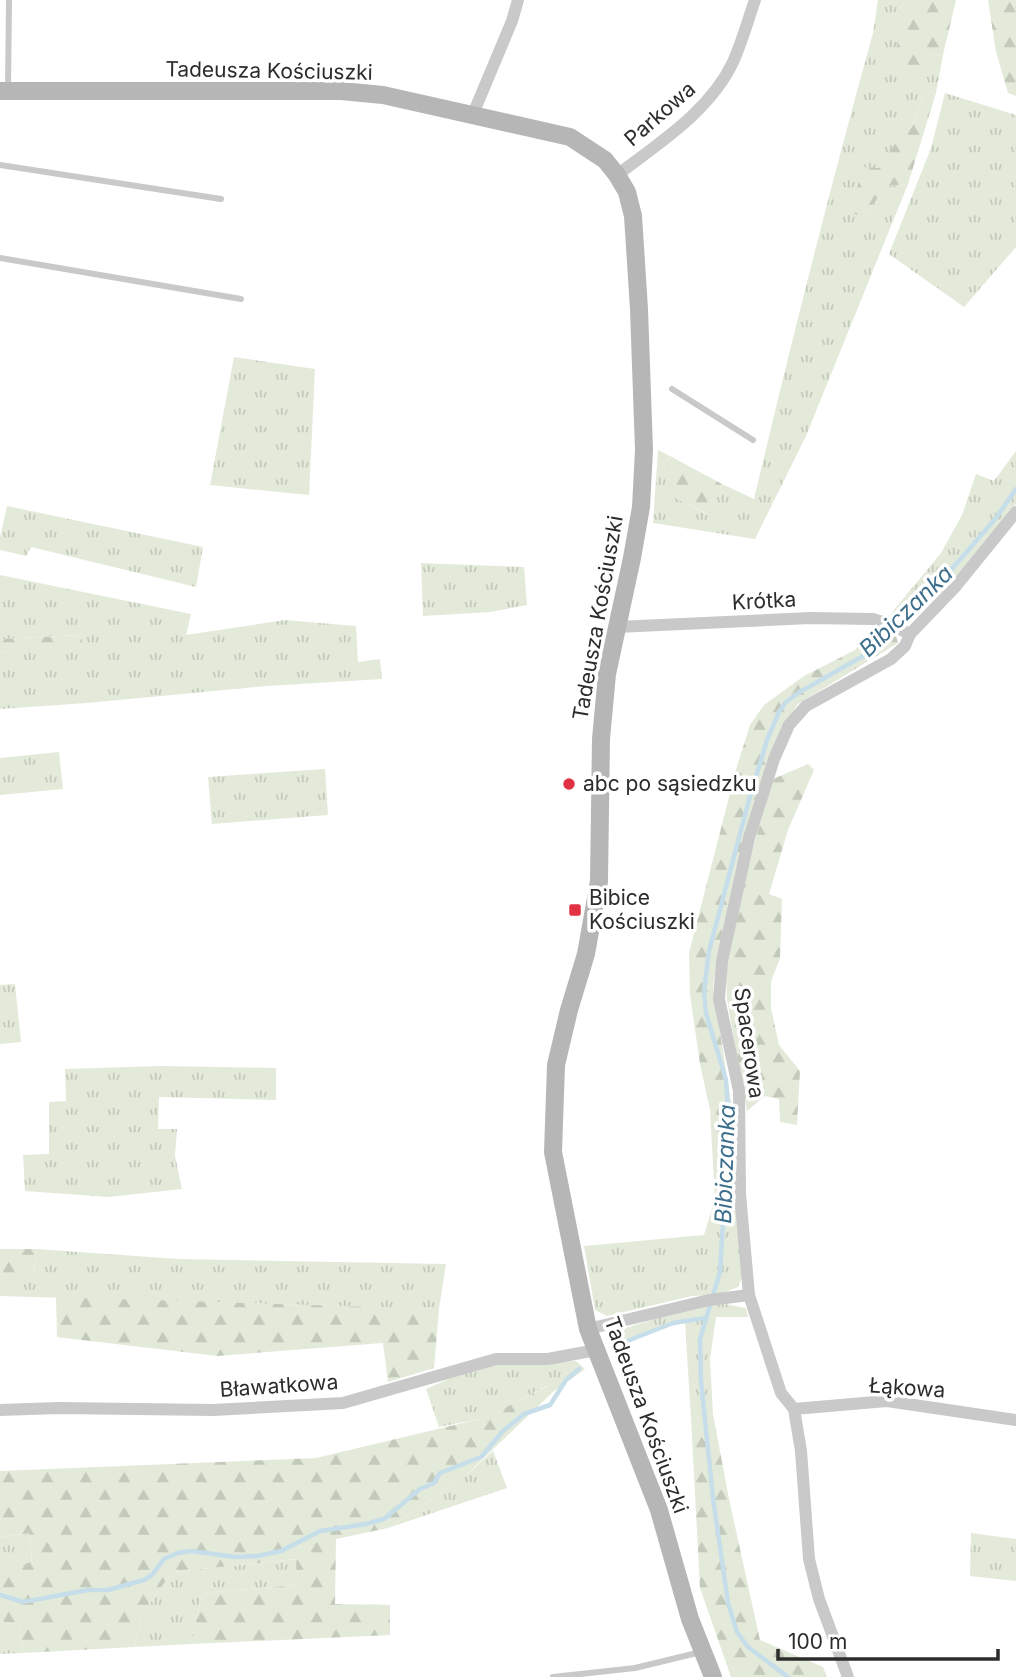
<svg xmlns="http://www.w3.org/2000/svg" width="1016" height="1677" font-family="Inter,sans-serif">
<defs>
<pattern id="grass-tufts" width="24" height="20" patternUnits="userSpaceOnUse" patternTransform="scale(1.75)"><rect width="24" height="20" fill="#e3eada"/><path d="M3 7l-1-3M5 7V3M7 7l1-3M15 17l-1-3M17 17v-4M19 17l1-3" fill="none" stroke="#c3c9bb"/></pattern>
<pattern id="forest-firs" width="22" height="20" patternUnits="userSpaceOnUse" patternTransform="scale(1.75)"><rect width="22" height="20" fill="#e3eada"/><path d="M5 1l3.5 6h-7zM16 11l3.5 6h-7z" fill="#c3c9bb"/></pattern>
</defs>
<rect width="100%" height="100%" fill="#fff"/>
<!-- grass -->
<g fill="url(#grass-tufts)">
<path d="M878,0H905L900,8L930,56L943,55L936,93L925,92L913,124L900,136L879,169L863,168V216L888,186L908,184L806,436L755,539L653,523L658,450L670,456L665,492L708,515L722,484L754,499C791,343 830,188 873,33Z"/>
<polygon points="945,93 1016,115 1016,247 964,307 889,254 931,148"/>
<polygon points="234,357 315,369 309,495 210,485"/>
<polygon points="1016,451 1016,504 1008,515 952,582 907,624 888,617 941,553 962,515 976,474 994,481"/>
<polygon points="7,506 203,547 196,587 31,547 26,556 0,550 0,538"/>
<polygon points="421,563 524,567 527,605 490,612 423,616"/>
<polygon points="0,575 191,614 186,635 285,620 356,626 358,662 380,659 382,679 267,686 87,703 0,709 0,652 83,646 80,635 0,639"/>
<polygon points="59,752 63,789 0,795 0,758"/>
<polygon points="325,769 328,815 212,824 208,777"/>
<polygon points="15,984 21,1042 0,1044 0,985"/>
<polygon points="161,1066 276,1068 276,1100 159,1097 158,1129 177,1129 175,1156 182,1189 109,1197 25,1191 23,1155 49,1154 49,1102 66,1101 65,1069"/>
<polygon points="710,1110 724,1121 733,1114 736,1213 743,1275 738,1287 717,1295 692,1296 607,1316 595,1310 584,1246 704,1235 715,1199"/>
<polygon points="36,1249 179,1259 446,1264 439,1309 0,1296 0,1274 34,1274"/>
<polygon points="720,1303 746,1308 748,1317 716,1317 710,1359 713,1414 691,1419 685,1322 609,1344 607,1334 685,1309"/>
<polygon points="576,1361 585,1369 553,1392 547,1386 485,1418 439,1427 426,1389 473,1368 508,1363"/>
<polygon points="493,1451 507,1488 388,1528 462,1479"/>
<polygon points="30,1533 32,1563 0,1571 0,1537"/>
<polygon points="971,1533 1016,1539 1016,1581 970,1576"/>
<polygon points="297,1559 297,1585 202,1593 191,1644 134,1647 143,1613 172,1572"/>
<polygon points="0,1621 19,1624 23,1653 0,1654"/>
</g>
<!-- forest -->
<g fill="url(#forest-firs)">
<polygon points="905,0 956,0 943,55 930,56 920,76 895,68 900,8"/>
<polygon points="988,0 1016,0 1016,96 1008,93 996,52"/>
<polygon points="925,92 936,93 908,184 888,186 863,216 850,213 863,167 879,168 900,136 913,124"/>
<polygon points="670,456 722,484 709,515 664,492"/>
<polygon points="874,629 895,632 898,643 798,704 783,726 717,957 713,988 733,1114 724,1121 710,1110 700,1064 690,995 689,953 737,766 750,725 764,705 804,676 855,650"/>
<polygon points="81,635 83,647 0,652 0,639"/>
<polygon points="808,764 814,770 788,830 769,894 782,899 780,958 771,982 771,1008 779,1045 800,1071 797,1125 780,1122 779,1099 765,1096 747,1111 727,1000 726,956 754,844 773,779"/>
<polygon points="0,1249 36,1249 34,1274 0,1274"/>
<polygon points="56,1297 439,1309 434,1368 388,1382 383,1343 217,1356 57,1337"/>
<polygon points="548,1386 553,1392 462,1479 388,1528 336,1539 335,1604 390,1605 390,1635 191,1644 202,1593 297,1585 296,1559 172,1572 143,1613 134,1647 23,1653 19,1624 0,1621 0,1571 32,1562 30,1533 0,1537 0,1471 316,1458 484,1418"/>
<polygon points="713,1414 729,1499 760,1640 823,1667 827,1677 731,1677 700,1588 691,1419"/>
</g>
<g fill="none" stroke-linecap="round" stroke-linejoin="round">
<!-- stream -->
<g stroke="#c6ddea" stroke-width="4.5">
<polyline points="612,1347 673,1323 705,1318"/>
<polyline points="0,1595 23,1602 88,1590 108,1590 144,1580 152,1575 164,1559 178,1553 191,1551 235,1557 258,1556 281,1551 320,1531 366,1524 384,1519 420,1489 434,1483 440,1473 481,1457 503,1431 524,1414 550,1405 566,1380 579,1369"/>
<polyline points="788,1677 748,1647 737,1632 728,1603 713,1498 701,1381 700,1339 720,1272 729,1124 726,1080 706,1013 704,992 709,951 749,800 767,740 779,712 786,702 798,693 865,655 895,620 925,596 945,577 996,518 1016,489"/>
</g>
<!-- lane -->
<g stroke="#c9c9c9" stroke-width="6">
<polyline points="8,90 9,0"/>
<polyline points="0,165 221,199"/>
<polyline points="0,258 241,299"/>
<polyline points="672,389 753,440"/>
<polyline points="553,1677 635,1668 701,1652"/>
</g>
<!-- street -->
<g stroke="#c9c9c9" stroke-width="12">
<polyline points="473,114 512,21 518,0"/>
<path d="M617,175C659,143 710,111 733,62C742,42 748,20 755,0"/>
<polyline points="617,627 810,618 873,619 889,624 910,634"/>
<polyline points="588,1329 709,1300 749,1295"/>
<polyline points="794,1409 887,1401 1016,1420"/>
<polyline points="0,1410 59,1408 213,1410 343,1403 496,1359 548,1359 596,1350"/>
<polyline points="848,1677 819,1599 809,1559 801,1451 794,1409 781,1393 749,1295 740,1194 739,1091 719,999 722,961 749,838 774,759 789,725 806,706 891,659 905,646 910,634 956,586 1016,512"/>
</g>
<!-- secondary -->
<polyline stroke="#b6b6b6" stroke-width="18" points="0,91 341,91 383,95 570,137 605,160 617,175 627,192 633,216 639,309 644,450 641,507 632,558 607,674 601,739 599,881 586,954 569,1010 556,1065 553,1152 588,1329 659,1510 690,1619 713,1677"/>
</g>
<!-- markers -->
<g fill="#e03242" stroke="#fff" stroke-width="2.5">
<circle cx="569" cy="784" r="7"/>
<rect x="568" y="903" width="14" height="14" rx="3.5"/>
</g>
<g text-anchor="middle" stroke-width="7" stroke-linejoin="round" paint-order="stroke">
<!-- street labels -->
<g font-size="21" fill="#2c2c2c" stroke="#fff">
<text transform="translate(269 71) rotate(1)" y="7">Tadeusza Kościuszki</text>
<text transform="translate(660 114) rotate(-41)" y="7">Parkowa</text>
<text transform="translate(764 601) rotate(-3)" y="7">Krótka</text>
<text transform="translate(598 618) rotate(-80)" y="7">Tadeusza Kościuszki</text>
<text transform="translate(749 1043) rotate(82)" y="7">Spacerowa</text>
<text transform="translate(279 1386) rotate(-4)" y="7">Bławatkowa</text>
<text transform="translate(907 1388) rotate(4)" y="7">Łąkowa</text>
<text transform="translate(646 1415) rotate(70)" y="7">Tadeusza Kościuszki</text>
</g>
<!-- poi labels -->
<g font-size="21" fill="#2c2c2c" stroke="#fff" text-anchor="start">
<text x="583" y="791">abc po sąsiedzku</text>
<text x="589" y="905">Bibice<tspan x="589" dy="24">Kościuszki</tspan></text>
</g>
<!-- water labels -->
<g font-size="23" font-style="italic" fill="#3d6f8c" stroke="#fff">
<text transform="translate(906 611) rotate(-44)" y="8">Bibiczanka</text>
<text transform="translate(725 1164) rotate(-88)" y="8">Bibiczanka</text>
</g>
</g>
<!-- scale -->
<path d="M778 1649v10h220v-10" fill="none" stroke="#2c2c2c" stroke-width="3.5"/>
<text x="788" y="1649" font-size="21" fill="#2c2c2c" stroke="#ffffff" stroke-width="5" paint-order="stroke">100 m</text>
</svg>
